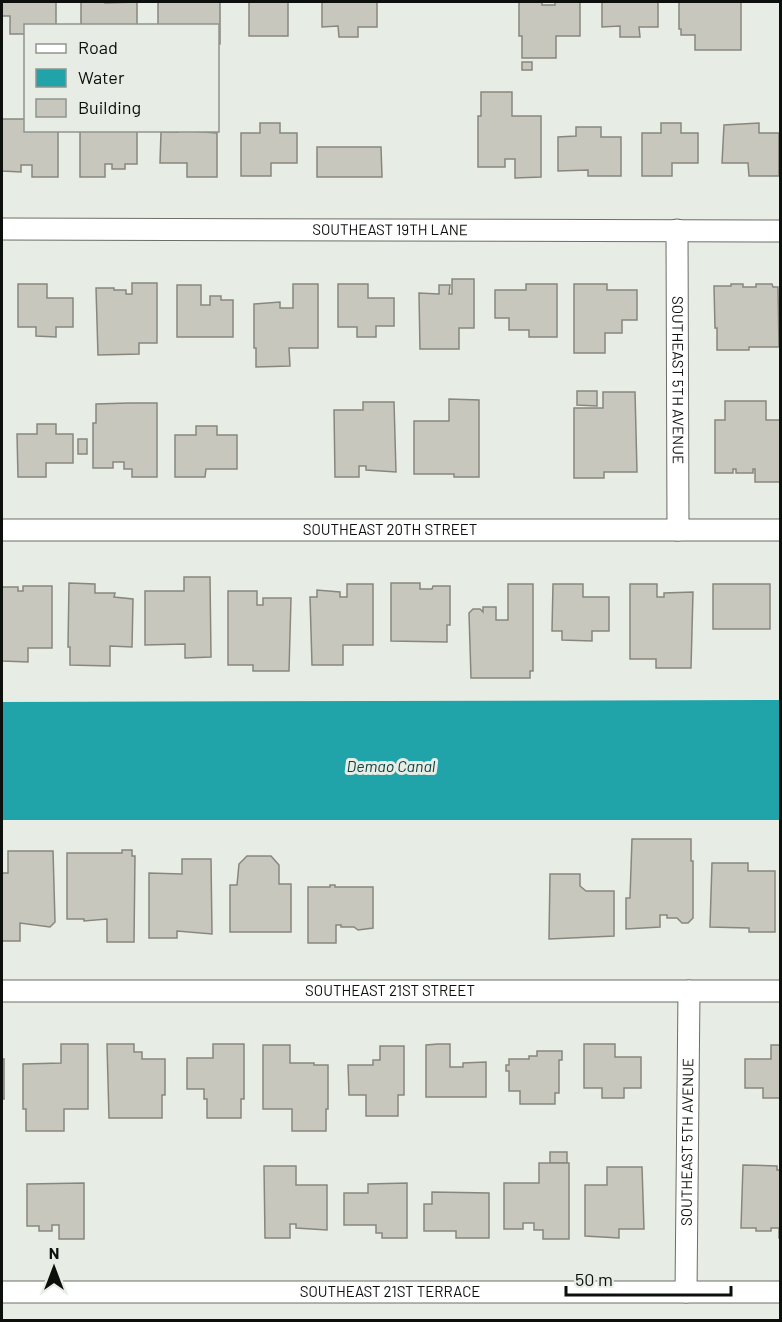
<svg xmlns="http://www.w3.org/2000/svg" width="782" height="1322" font-family="Barlow,sans-serif">
<rect width="100%" height="100%" fill="#e7ece4"/>
<!-- water -->
<polygon fill="#20a3a9" points="780,700 780,820 2,820 2,702"/>
<!-- building -->
<g fill="#c8c7be" stroke="#88877e" stroke-width="1.5">
<polygon points="2,2 56,2 56,26 26,26 26,34 10,34 10,16 2,16"/>
<polygon points="81,2 105,2 105,3 137,2 137,26 81,26"/>
<polygon points="158,2 220,2 220,44 218,44 218,26 158,26"/>
<rect x="249" y="2" width="39" height="34"/>
<polygon points="322,2 377,2 377,27 358,27 358,37 339,37 338,26 322,27"/>
<polygon points="519,2 542,2 542,5 555,5 555,2 580,2 580,36 556,36 556,58 522,58 522,36 519,36"/>
<polygon points="602,2 658,2 658,27 639,27 640,37 620,37 620,26 602,27"/>
<polygon points="679,2 741,2 741,50 695,50 695,35 681,35 681,29 679,29"/>
<rect x="522" y="62" width="10" height="8"/>
<polygon points="481,92 512,92 512,116 541,116 541,177 515,178 515,159 505,159 505,167 478,167 478,116 481,116"/>
<polygon points="25,101 26,130 58,130 58,177 32,177 32,165 21,165 21,172 2,171 2,119 25,119"/>
<polygon points="260,123 280,123 280,133 297,133 297,163 271,163 271,176 241,176 241,133 260,133"/>
<polygon points="661,123 681,123 681,133 698,133 698,163 672,163 672,176 642,176 642,133 661,133"/>
<polygon points="759,123 759,133 779,133 779,176 749,176 748,163 722,163 724,125"/>
<polygon points="576,127 601,127 601,137 621,137 621,176 588,176 588,170 558,171 558,137 576,136"/>
<polygon points="80,130 137,130 137,164 125,164 125,169 112,169 112,164 105,164 105,177 80,177"/>
<polygon points="178,130 217,133 217,177 187,177 187,163 160,163 161,132 178,132"/>
<polygon points="317,147 381,147 382,177 317,177"/>
<polygon points="452,279 474,279 474,328 459,328 459,349 420,349 419,293 439,294 439,285 450,285 449,294 452,294"/>
<polygon points="132,283 157,283 157,343 139,343 139,354 98,355 96,288 114,288 114,290 126,290 126,294 132,294"/>
<polygon points="18,284 47,284 47,298 73,298 73,327 56,327 56,337 36,336 36,327 18,327"/>
<polygon points="293,284 318,284 318,348 289,348 290,366 256,367 256,348 254,348 254,304 280,302 280,308 293,308"/>
<polygon points="338,284 368,284 368,298 394,298 394,326 376,326 376,337 357,337 357,327 338,327"/>
<polygon points="526,284 557,284 557,337 529,337 529,330 509,330 509,318 495,318 495,290 526,290"/>
<polygon points="574,284 607,284 607,290 637,290 637,320 622,320 622,333 605,333 605,353 574,353"/>
<polygon points="731,284 743,284 743,287 756,287 756,284 772,284 773,287 778,287 779,347 749,347 749,350 717,350 717,328 715,328 714,286 731,286"/>
<polygon points="177,285 201,285 201,305 210,305 210,296 221,296 221,300 233,300 233,337 177,337"/>
<polygon points="577,391 597,391 597,406 577,405"/>
<polygon points="603,392 635,392 637,472 604,472 604,478 574,478 574,408 603,408"/>
<polygon points="449,399 479,400 479,477 454,477 454,474 414,474 414,421 449,421"/>
<polygon points="725,401 766,401 766,420 780,420 780,482 755,482 755,469 753,469 753,473 736,473 736,469 733,469 733,473 715,473 715,420 725,420"/>
<polygon points="363,402 394,402 396,472 366,470 366,466 359,466 359,477 335,477 334,410 363,410"/>
<polygon points="129,403 157,403 157,477 132,477 132,469 124,469 124,462 113,462 113,468 93,468 93,423 96,423 96,404"/>
<polygon points="37,424 56,424 56,434 73,434 73,463 46,463 46,477 18,477 17,434 37,434"/>
<polygon points="196,426 217,426 217,435 237,435 237,469 206,469 205,477 175,477 175,435 196,435"/>
<rect x="78" y="439" width="9" height="15"/>
<polygon points="184,577 210,577 211,657 185,658 185,644 145,645 145,591 184,591"/>
<polygon points="69,583 95,584 95,593 115,593 114,597 133,599 132,647 110,646 110,666 70,665 70,647 68,647"/>
<polygon points="391,583 420,583 420,589 432,589 433,586 450,586 450,625 447,625 447,642 391,641"/>
<polygon points="347,584 373,584 373,645 343,645 343,665 312,665 310,597 317,597 317,590 340,592 340,597 347,597"/>
<polygon points="508,584 533,584 533,671 530,671 530,678 471,678 469,613 473,609 480,609 483,612 483,607 496,607 496,620 508,620"/>
<polygon points="553,584 583,584 583,597 609,597 609,631 592,631 592,641 562,640 562,631 552,631"/>
<polygon points="630,584 657,584 657,597 664,597 664,593 693,592 691,668 656,668 656,659 630,659"/>
<rect x="713" y="584" width="57" height="45"/>
<polygon points="23,586 52,586 52,648 28,648 28,662 2,661 2,587 18,587 18,591 23,591"/>
<polygon points="228,591 257,591 257,605 263,605 263,598 291,598 289,671 253,671 253,665 228,665"/>
<polygon points="632,839 691,839 691,861 693,861 693,918 688,923 682,923 677,918 667,918 667,915 660,915 660,927 626,929 626,898 630,898"/>
<polygon points="122,850 132,850 132,856 135,856 134,942 107,942 107,919 84,921 84,919 67,919 67,853 122,853"/>
<polygon points="8,851 53,851 55,922 50,927 20,923 20,941 2,941 2,873 8,873"/>
<polygon points="247,856 271,856 279,865 279,884 291,884 291,932 230,932 230,885 237,885 239,864"/>
<polygon points="182,859 211,859 212,934 177,931 177,938 149,938 149,873 182,874"/>
<polygon points="712,863 748,863 748,871 775,871 775,932 749,932 749,928 710,927"/>
<polygon points="550,874 580,874 580,886 586,891 614,891 614,936 549,939"/>
<polygon points="330,885 335,885 335,887 373,887 373,928 358,930 354,927 341,927 341,925 336,925 336,943 308,943 308,887 330,887"/>
<polygon points="61,1044 88,1044 88,1109 64,1109 64,1131 26,1131 26,1109 23,1109 23,1064 61,1063"/>
<polygon points="107,1044 134,1044 134,1052 142,1052 142,1059 165,1059 165,1095 162,1095 162,1118 109,1118"/>
<polygon points="213,1044 244,1044 244,1099 241,1099 241,1118 207,1118 207,1099 204,1099 204,1089 187,1089 187,1058 213,1058"/>
<polygon points="438,1044 450,1044 450,1067 463,1067 463,1063 486,1062 486,1097 426,1097 426,1045"/>
<polygon points="584,1044 615,1044 615,1057 641,1057 641,1088 624,1088 624,1098 602,1098 602,1088 584,1088"/>
<polygon points="263,1045 290,1045 290,1063 314,1063 314,1065 328,1065 328,1109 326,1109 326,1131 292,1131 292,1109 263,1109"/>
<polygon points="771,1045 780,1045 780,1098 763,1098 763,1088 745,1088 745,1059 771,1059"/>
<polygon points="380,1046 404,1046 404,1095 398,1095 398,1116 366,1116 366,1095 349,1095 348,1065 373,1065 373,1060 380,1060"/>
<polygon points="537,1051 562,1051 562,1060 559,1060 559,1093 555,1093 555,1104 520,1104 520,1091 509,1091 509,1071 506,1071 506,1065 509,1065 509,1059 529,1059 529,1056 537,1056"/>
<rect x="2" y="1059" width="2" height="40"/>
<rect x="550" y="1152" width="17" height="11"/>
<polygon points="539,1163 569,1163 569,1239 543,1239 543,1230 534,1230 534,1223 523,1223 523,1229 504,1229 504,1183 539,1183"/>
<polygon points="743,1165 777,1166 777,1170 780,1170 780,1238 779,1238 779,1228 771,1228 771,1231 756,1231 756,1228 741,1228"/>
<polygon points="264,1166 296,1166 296,1185 327,1185 327,1230 296,1228 296,1224 290,1224 290,1238 265,1238"/>
<polygon points="607,1167 642,1167 644,1229 619,1229 619,1238 585,1236 585,1185 607,1185"/>
<polygon points="84,1183 84,1239 59,1239 59,1225 52,1225 52,1231 39,1231 39,1226 27,1226 27,1184"/>
<polygon points="407,1183 407,1238 382,1238 382,1233 376,1233 376,1225 344,1225 344,1193 368,1193 368,1184"/>
<polygon points="432,1192 489,1193 489,1238 456,1238 456,1231 424,1231 424,1204 432,1204"/>
</g>
<g fill="none" stroke-linecap="round" stroke-linejoin="round">
<!-- minor casing -->
<g stroke="#6b6f68" stroke-width="23">
<g id="minor">
<path id="s1" d="M2,229L780,231"/>
<path id="s2" d="M677,230L678,530"/>
<path id="s3" d="M2,530H780"/>
<path id="s4" d="M2,991H780"/>
<path id="s5" d="M2,1292H780"/>
<path id="s6" d="M686,1292L689,991"/>
</g>
</g>
<!-- minor -->
<use href="#minor" stroke="#fff" stroke-width="21"/>
</g>
<g text-anchor="middle" stroke-width="6" stroke-linejoin="round" paint-order="stroke">
<!-- street labels -->
<g font-size="15" fill="#0d0f0c" stroke="#e7ece4">
<text dy="5" stroke="none"><textPath href="#s1" startOffset="388">SOUTHEAST 19TH LANE</textPath></text>
<text dy="5" stroke="none"><textPath href="#s2" startOffset="150">SOUTHEAST 5TH AVENUE</textPath></text>
<text dy="5" stroke="none"><textPath href="#s3" startOffset="388">SOUTHEAST 20TH STREET</textPath></text>
<text dy="5" stroke="none"><textPath href="#s4" startOffset="388">SOUTHEAST 21ST STREET</textPath></text>
<text dy="5" stroke="none"><textPath href="#s6" startOffset="150">SOUTHEAST 5TH AVENUE</textPath></text>
<text dy="5" stroke="none"><textPath href="#s5" startOffset="388">SOUTHEAST 21ST TERRACE</textPath></text>
</g>
<!-- water labels -->
<g font-size="16" font-style="italic" fill="#0a4144" stroke="#e7ece4">
<text x="391" y="772">Demao Canal</text>
</g>
</g>
<!-- border -->
<rect width="782" height="1322" fill="none" stroke="#0d0f0c" stroke-width="6"/>
<!-- legend -->
<rect x="24" y="24" width="195" height="108" fill="#e7ece4" stroke="#90948e" stroke-width="1.5"/>
<rect x="36" y="44" width="30" height="9" fill="#ffffff" stroke="#90948e" stroke-width="1.5"/>
<text x="78" y="54" font-size="18" fill="#0d0f0c">Road</text>
<rect x="36" y="69" width="30" height="18" fill="#20a3a9" stroke="#90948e" stroke-width="1.5"/>
<text x="78" y="84" font-size="18" fill="#0d0f0c">Water</text>
<rect x="36" y="99" width="30" height="18" fill="#c8c7be" stroke="#90948e" stroke-width="1.5"/>
<text x="78" y="114" font-size="18" fill="#0d0f0c">Building</text>
<!-- north arrow -->
<g transform="translate(54 1268)" stroke="#e7ece4" stroke-width="4.5" paint-order="stroke">
<path d="M0-4.5L10 22L0 15L-10 22Z" fill="#0d0f0c"/>
<text y="-9" font-size="16" font-weight="bold" text-anchor="middle" fill="#0d0f0c">N</text>
</g>
<!-- scale -->
<path d="M566 1286v9h165v-9" fill="none" stroke="#0d0f0c" stroke-width="3"/>
<text x="575" y="1286" font-size="18" fill="#0d0f0c" stroke="#e7ece4" stroke-width="4.5" paint-order="stroke">50 m</text>
</svg>
